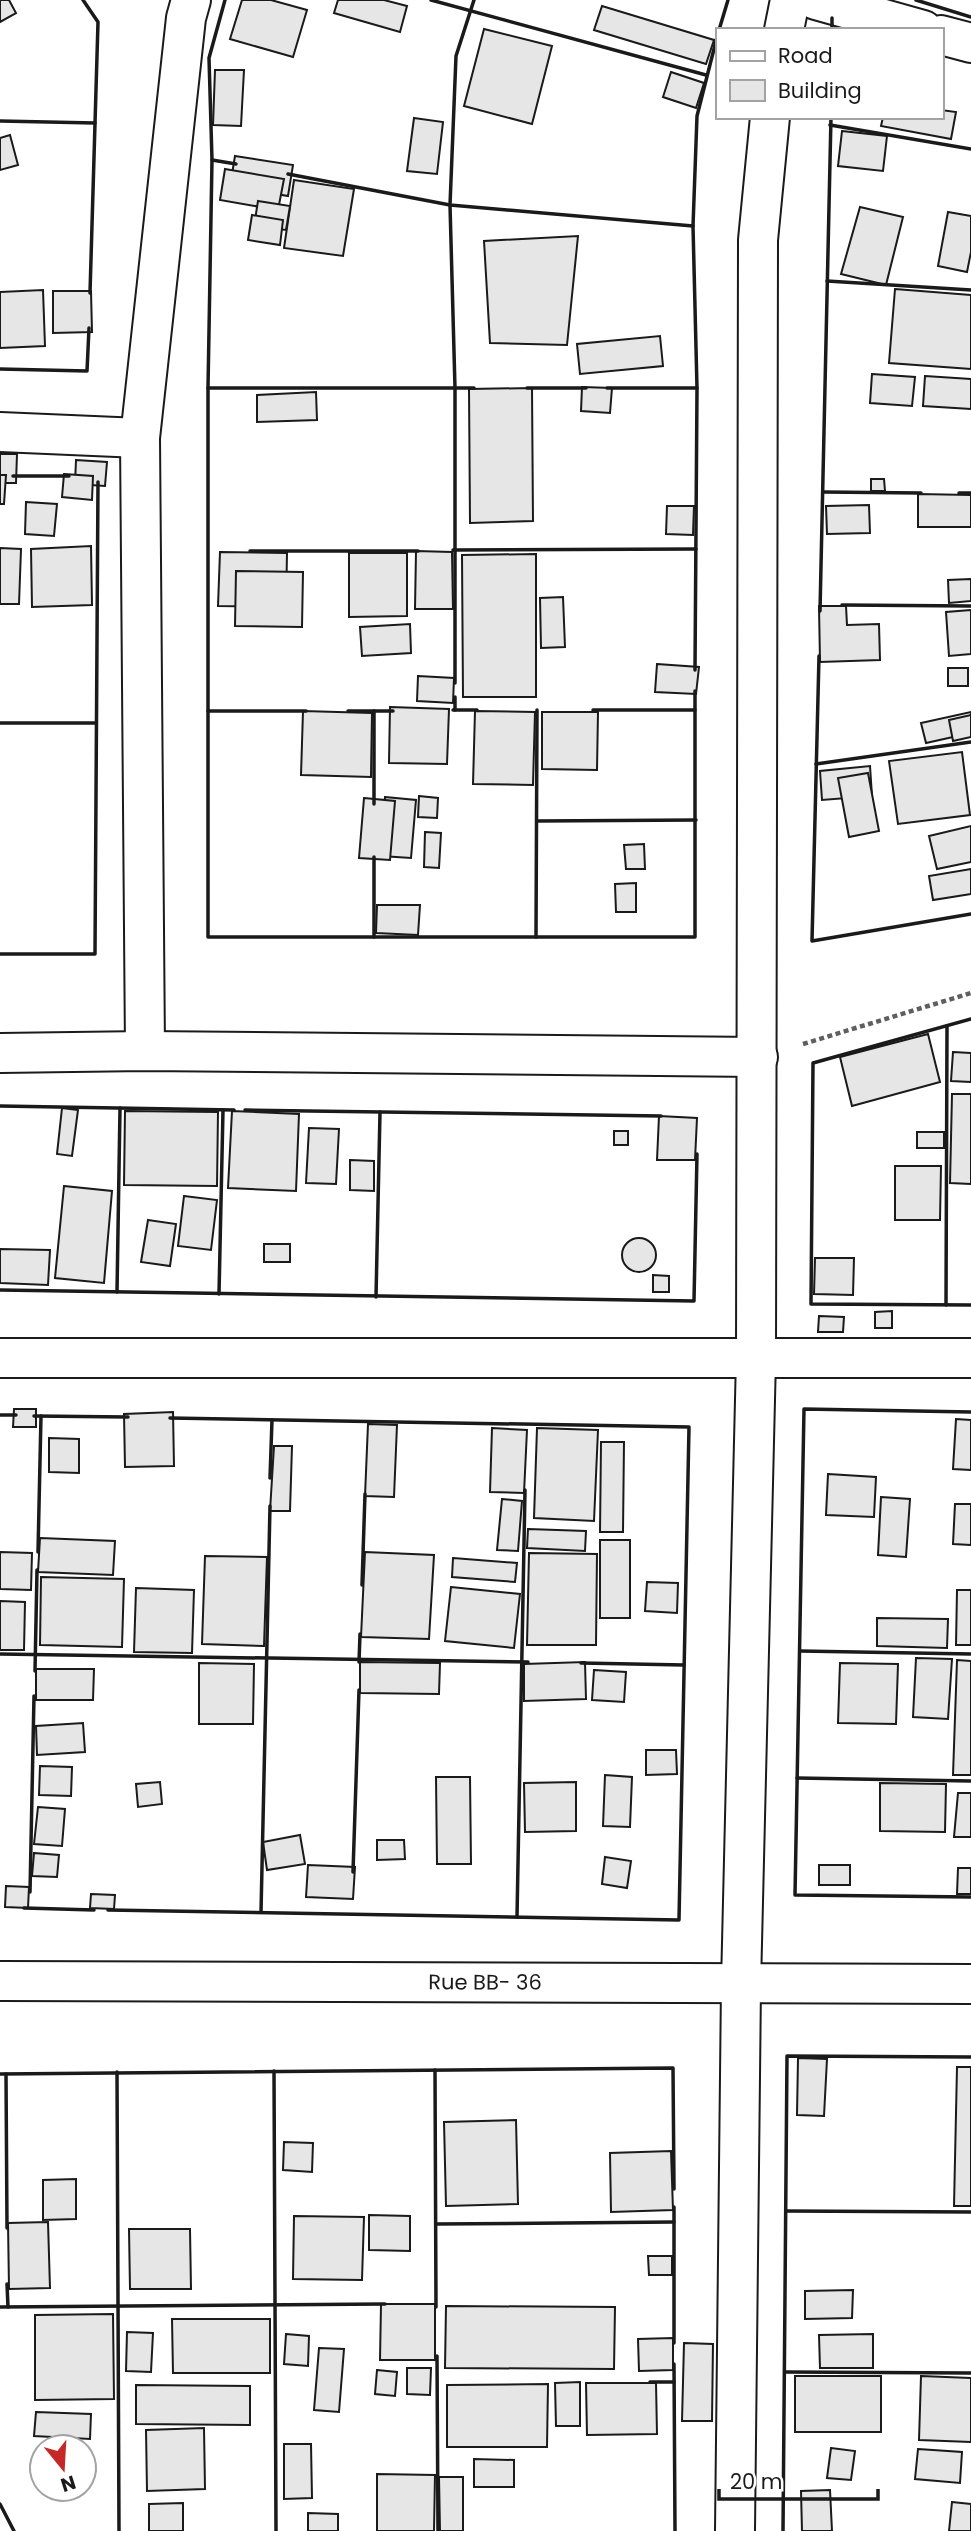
<svg xmlns="http://www.w3.org/2000/svg" width="971" height="2531" font-family="Poppins,sans-serif">
<rect width="100%" height="100%" fill="#fff"/>
<!-- building -->
<g fill="#e6e6e6" stroke="#1a1a1a" stroke-width="2">
<polygon points="0,0 9,0 16,13 0,22"/>
<polygon points="242,0 271,0 307,10 293,57 230,39"/>
<polygon points="338,0 384,0 407,6 400,32 334,13"/>
<polygon points="602,6 714,40 706,64 594,30"/>
<polygon points="484,29 552,46 532,124 464,106"/>
<polygon points="215,70 244,70 241,126 213,125"/>
<polygon points="671,72 704,83 696,108 663,97"/>
<polygon points="941,110 956,112 951,139 881,126 883,117 941,117"/>
<polygon points="414,118 443,122 437,174 407,171"/>
<polygon points="842,131 887,136 883,171 838,166"/>
<polygon points="10,135 18,165 0,170 0,138"/>
<polygon points="235,156 293,165 288,196 230,186"/>
<polygon points="225,169 284,179 278,210 220,200"/>
<polygon points="294,180 354,189 343,256 284,248"/>
<polygon points="258,201 290,206 286,230 254,226"/>
<polygon points="860,207 903,217 886,285 841,274"/>
<polygon points="948,212 971,216 971,252 967,272 938,266"/>
<polygon points="252,215 283,220 280,245 248,240"/>
<polygon points="578,236 567,345 490,343 484,241"/>
<polygon points="895,289 971,295 971,369 889,363"/>
<polygon points="43,290 45,346 0,348 0,292"/>
<polygon points="53,291 91,291 92,332 53,333"/>
<polygon points="660,336 663,366 580,374 577,344"/>
<polygon points="872,374 915,377 912,406 870,403"/>
<polygon points="925,376 971,379 971,409 923,406"/>
<polygon points="582,387 612,388 610,413 581,411"/>
<polygon points="532,388 533,521 470,523 469,389"/>
<polygon points="316,392 317,420 257,422 257,395"/>
<polygon points="0,454 17,454 16,483 0,483"/>
<polygon points="76,460 107,462 105,486 75,484"/>
<polygon points="64,474 93,476 92,500 62,497"/>
<polygon points="0,475 6,475 4,504 0,504"/>
<polygon points="871,479 884,479 885,491 871,491"/>
<polygon points="918,494 971,495 971,527 918,527"/>
<polygon points="26,502 57,504 54,536 25,534"/>
<polygon points="869,505 870,533 827,534 826,506"/>
<polygon points="667,506 694,506 693,535 666,534"/>
<polygon points="91,546 92,605 32,607 31,549"/>
<polygon points="0,548 21,549 19,604 0,604"/>
<polygon points="416,551 452,552 453,609 415,609"/>
<polygon points="220,552 287,553 286,607 218,606"/>
<polygon points="349,553 407,553 407,616 349,617"/>
<polygon points="536,554 536,697 463,697 462,555"/>
<polygon points="236,571 303,572 302,627 235,626"/>
<polygon points="971,579 971,601 949,603 948,580"/>
<polygon points="563,597 565,647 541,648 540,598"/>
<polygon points="819,606 846,606 847,625 879,624 880,660 820,662"/>
<polygon points="971,610 971,654 949,656 946,612"/>
<polygon points="410,624 411,653 362,656 360,627"/>
<polygon points="657,664 699,667 696,694 655,692"/>
<rect x="948" y="668" width="20" height="18"/>
<polygon points="418,676 454,678 453,703 417,701"/>
<polygon points="390,707 449,709 447,764 389,763"/>
<polygon points="303,711 372,713 371,777 301,775"/>
<polygon points="475,711 535,712 533,785 473,784"/>
<polygon points="542,712 598,712 597,770 542,769"/>
<polygon points="971,712 971,733 926,743 921,723"/>
<polygon points="971,715 971,737 953,741 949,720"/>
<polygon points="962,752 970,815 898,824 889,761"/>
<polygon points="870,766 872,796 822,800 820,771"/>
<polygon points="868,773 879,831 849,837 838,778"/>
<polygon points="419,796 438,798 437,818 418,817"/>
<polygon points="385,797 416,800 411,858 381,856"/>
<polygon points="364,798 395,801 390,860 359,858"/>
<polygon points="971,826 971,862 937,869 929,836"/>
<polygon points="425,832 441,833 439,868 424,867"/>
<polygon points="644,844 645,869 626,869 624,845"/>
<polygon points="971,869 971,894 933,900 929,876"/>
<polygon points="636,883 636,912 616,912 615,884"/>
<polygon points="377,905 420,905 418,935 376,933"/>
<polygon points="928,1034 940,1082 852,1106 840,1057"/>
<polygon points="953,1052 971,1053 971,1082 951,1081"/>
<polygon points="952,1094 971,1094 971,1184 950,1183"/>
<polygon points="62,1108 78,1110 72,1156 57,1154"/>
<polygon points="125,1111 218,1112 217,1186 124,1185"/>
<polygon points="232,1111 299,1114 296,1191 228,1188"/>
<polygon points="659,1116 697,1118 695,1160 657,1160"/>
<polygon points="309,1128 339,1129 336,1184 306,1183"/>
<rect x="614" y="1131" width="14" height="14"/>
<rect x="917" y="1132" width="27" height="16"/>
<polygon points="350,1160 374,1161 374,1191 350,1190"/>
<polygon points="895,1166 941,1166 940,1220 895,1220"/>
<polygon points="64,1186 112,1191 104,1283 55,1278"/>
<polygon points="184,1196 217,1200 211,1250 178,1246"/>
<polygon points="148,1220 176,1224 170,1266 141,1262"/>
<circle cx="639" cy="1255" r="17"/>
<rect x="264" y="1244" width="26" height="18"/>
<polygon points="0,1249 50,1250 48,1285 0,1283"/>
<polygon points="815,1258 854,1258 853,1295 814,1294"/>
<polygon points="653,1275 669,1276 669,1292 653,1292"/>
<polygon points="892,1311 892,1328 875,1328 875,1312"/>
<polygon points="819,1316 844,1317 843,1332 818,1332"/>
<polygon points="14,1409 36,1409 36,1427 13,1427"/>
<polygon points="173,1412 174,1466 125,1467 124,1414"/>
<polygon points="956,1419 971,1420 971,1470 953,1469"/>
<polygon points="368,1424 397,1425 394,1497 365,1496"/>
<polygon points="492,1428 527,1430 524,1493 490,1492"/>
<polygon points="537,1428 598,1430 594,1521 534,1518"/>
<polygon points="49,1438 79,1439 79,1473 49,1472"/>
<polygon points="601,1442 624,1442 623,1532 600,1532"/>
<polygon points="274,1446 292,1446 290,1511 270,1511"/>
<polygon points="828,1474 876,1477 874,1517 826,1515"/>
<polygon points="881,1497 910,1499 906,1557 878,1555"/>
<polygon points="502,1499 522,1501 518,1551 497,1550"/>
<polygon points="955,1504 971,1504 971,1545 953,1544"/>
<polygon points="528,1529 586,1531 585,1551 527,1548"/>
<polygon points="40,1538 115,1541 113,1575 38,1572"/>
<rect x="600" y="1540" width="30" height="78"/>
<polygon points="0,1552 32,1553 31,1590 0,1589"/>
<polygon points="365,1552 434,1555 429,1639 361,1637"/>
<polygon points="529,1553 597,1554 596,1645 527,1645"/>
<polygon points="205,1556 267,1557 264,1646 202,1644"/>
<polygon points="453,1558 517,1563 515,1582 452,1577"/>
<polygon points="41,1577 124,1579 122,1647 40,1645"/>
<polygon points="647,1582 678,1583 677,1613 645,1611"/>
<polygon points="451,1587 520,1594 514,1648 445,1641"/>
<polygon points="136,1588 194,1590 192,1653 134,1652"/>
<polygon points="957,1590 971,1590 971,1645 956,1645"/>
<polygon points="0,1601 25,1602 24,1650 0,1650"/>
<polygon points="877,1618 948,1619 947,1648 877,1646"/>
<polygon points="916,1658 952,1659 948,1719 913,1717"/>
<polygon points="957,1660 971,1661 971,1775 953,1775"/>
<polygon points="360,1662 440,1663 439,1694 360,1693"/>
<polygon points="585,1662 586,1699 524,1701 524,1664"/>
<polygon points="199,1663 254,1664 253,1724 199,1724"/>
<polygon points="840,1663 898,1664 896,1724 838,1723"/>
<polygon points="36,1669 94,1669 93,1700 36,1700"/>
<polygon points="594,1670 626,1672 624,1702 592,1700"/>
<polygon points="83,1723 85,1752 37,1755 36,1726"/>
<polygon points="646,1750 676,1750 677,1774 646,1775"/>
<polygon points="40,1766 72,1767 71,1796 39,1795"/>
<polygon points="605,1775 632,1777 630,1827 603,1826"/>
<polygon points="436,1777 470,1777 471,1864 437,1864"/>
<polygon points="160,1782 162,1804 138,1807 136,1784"/>
<polygon points="576,1782 576,1831 525,1832 524,1783"/>
<polygon points="880,1783 946,1784 945,1832 880,1831"/>
<polygon points="958,1793 971,1793 971,1837 954,1837"/>
<polygon points="38,1807 65,1809 62,1846 34,1844"/>
<polygon points="300,1835 305,1864 267,1870 263,1842"/>
<polygon points="377,1840 404,1840 405,1859 377,1860"/>
<polygon points="34,1853 59,1855 57,1877 32,1876"/>
<polygon points="605,1857 631,1861 627,1888 602,1884"/>
<polygon points="308,1865 355,1867 353,1899 306,1897"/>
<rect x="819" y="1865" width="31" height="20"/>
<polygon points="958,1868 971,1868 971,1894 957,1894"/>
<polygon points="6,1886 29,1887 28,1908 5,1907"/>
<polygon points="91,1894 115,1895 114,1909 90,1908"/>
<polygon points="798,2058 827,2059 824,2116 797,2115"/>
<polygon points="957,2067 971,2067 971,2206 954,2206"/>
<polygon points="516,2120 518,2204 446,2206 444,2122"/>
<polygon points="284,2142 313,2143 312,2172 283,2170"/>
<polygon points="671,2151 673,2210 611,2212 610,2153"/>
<polygon points="76,2179 76,2219 43,2220 43,2180"/>
<polygon points="369,2215 410,2216 410,2251 369,2250"/>
<polygon points="294,2216 364,2217 362,2280 293,2279"/>
<polygon points="48,2222 50,2288 9,2289 8,2223"/>
<polygon points="129,2229 190,2229 191,2289 130,2289"/>
<polygon points="648,2256 672,2256 672,2275 649,2275"/>
<polygon points="853,2290 852,2318 805,2319 805,2291"/>
<polygon points="381,2304 435,2304 435,2360 380,2360"/>
<polygon points="446,2306 615,2307 614,2369 445,2368"/>
<polygon points="113,2314 114,2399 35,2400 35,2315"/>
<polygon points="172,2319 270,2319 270,2373 173,2373"/>
<polygon points="127,2332 153,2333 151,2372 126,2371"/>
<polygon points="286,2334 309,2336 308,2366 284,2364"/>
<polygon points="873,2334 873,2368 820,2368 819,2335"/>
<polygon points="673,2338 673,2370 639,2371 638,2339"/>
<polygon points="684,2343 713,2344 712,2421 682,2421"/>
<polygon points="319,2348 344,2349 339,2412 314,2410"/>
<polygon points="407,2368 431,2368 430,2395 407,2394"/>
<polygon points="377,2370 397,2372 395,2396 375,2394"/>
<rect x="795" y="2376" width="86" height="56"/>
<polygon points="921,2376 971,2378 971,2442 919,2440"/>
<polygon points="580,2382 580,2426 556,2426 555,2383"/>
<polygon points="586,2383 656,2383 657,2434 587,2435"/>
<polygon points="548,2384 547,2447 447,2447 447,2385"/>
<polygon points="136,2385 250,2386 250,2425 136,2424"/>
<polygon points="36,2412 91,2414 90,2439 34,2436"/>
<polygon points="204,2428 205,2489 147,2491 146,2430"/>
<polygon points="284,2444 311,2444 312,2498 284,2499"/>
<polygon points="831,2448 855,2451 851,2480 827,2478"/>
<polygon points="918,2449 962,2452 960,2483 915,2479"/>
<polygon points="474,2459 514,2460 514,2487 474,2487"/>
<polygon points="377,2474 435,2475 434,2531 377,2531"/>
<polygon points="439,2477 463,2477 463,2531 440,2531"/>
<polygon points="830,2490 832,2531 802,2531 801,2491"/>
<polygon points="952,2502 971,2504 971,2531 949,2531"/>
<polygon points="183,2503 183,2531 149,2531 149,2504"/>
<polygon points="308,2513 338,2514 338,2531 308,2531"/>
</g>
<g fill="none" stroke-linecap="round" stroke-linejoin="round">
<!-- minor casing -->
<g stroke="#1a1a1a" stroke-width="42">
<g id="minor">
<polyline points="816,0 923,30"/>
<polyline points="784,30 790,0"/>
<polyline points="941,35 971,43"/>
<polyline points="0,432 140,438"/>
<polyline points="145,1051 140,438 186,18 191,0"/>
<polyline points="0,1053 145,1051 758,1057"/>
<polyline points="0,1358 971,1358"/>
<path id="s1" d="M0,1981L971,1984"/>
<polyline points="735,2531 741,1985 756,1358 758,240 770,117"/>
</g>
</g>
<!-- path -->
<polyline stroke="#5f5f5f" stroke-width="4.5" stroke-dasharray="5 3.5" stroke-linecap="butt" points="803,1044 971,993"/>
<!-- minor -->
<use href="#minor" stroke="#fff" stroke-width="38"/>
<!-- wall -->
<g stroke="#1a1a1a" stroke-width="3.5">
<polyline points="83,0 98,22 90,293"/>
<polyline points="225,0 209,58 212,160 208,388 208,937 695,937 695,691"/>
<polyline points="431,0 706,75"/>
<polyline points="916,0 971,17"/>
<polyline points="719,30 728,0"/>
<polyline points="832,30 832,18"/>
<polyline points="0,121 95,123"/>
<polyline points="830,125 971,149"/>
<polyline points="212,160 236,164"/>
<polyline points="288,174 450,205 693,226"/>
<polyline points="827,281 971,290"/>
<polyline points="0,369 87,371 89,328"/>
<polyline points="208,388 474,388"/>
<polyline points="527,388 586,388"/>
<polyline points="607,388 697,388"/>
<polyline points="13,476 69,476"/>
<polyline points="823,492 921,493"/>
<polyline points="959,493 971,493"/>
<polyline points="453,550 696,549"/>
<polyline points="250,551 418,551"/>
<polyline points="842,605 971,606"/>
<polyline points="820,611 831,117"/>
<polyline points="819,656 812,941 971,914"/>
<polyline points="695,670 697,388 693,226 697,116 717,37"/>
<polyline points="455,683 455,388 450,205 456,56 474,0"/>
<polyline points="453,710 477,710"/>
<polyline points="455,710 455,697"/>
<polyline points="593,710 695,710"/>
<polyline points="208,711 306,711"/>
<polyline points="348,711 393,711"/>
<polyline points="374,711 374,804"/>
<polyline points="0,723 96,723"/>
<polyline points="816,764 971,742"/>
<polyline points="537,821 696,820"/>
<polyline points="374,857 374,937"/>
<polyline points="536,937 537,710"/>
<polyline points="0,954 95,954 98,482"/>
<polyline points="971,1019 813,1063 811,1304 971,1305"/>
<polyline points="0,1106 234,1110"/>
<polyline points="245,1110 661,1116"/>
<polyline points="0,1290 694,1301 697,1154"/>
<polyline points="117,1292 120,1108"/>
<polyline points="219,1294 223,1110"/>
<polyline points="376,1297 380,1112"/>
<polyline points="946,1305 947,1026"/>
<polyline points="971,1412 804,1409 795,1895 971,1897"/>
<polyline points="0,1415 16,1415"/>
<polyline points="34,1416 128,1417"/>
<polyline points="270,1478 272,1420"/>
<polyline points="38,1552 41,1416"/>
<polyline points="362,1585 365,1494"/>
<polyline points="800,1651 971,1654"/>
<polyline points="0,1654 528,1662"/>
<polyline points="359,1662 360,1634"/>
<polyline points="581,1663 684,1665"/>
<polyline points="35,1671 37,1570"/>
<polyline points="797,1778 971,1781"/>
<polyline points="353,1872 359,1690"/>
<polyline points="30,1892 34,1696"/>
<polyline points="24,1908 94,1910"/>
<polyline points="108,1910 679,1920 689,1427 170,1418"/>
<polyline points="261,1912 270,1506"/>
<polyline points="517,1917 525,1490"/>
<polyline points="435,2070 436,2307"/>
<polyline points="274,2071 276,2531"/>
<polyline points="117,2072 119,2531"/>
<polyline points="0,2074 673,2068 674,2189"/>
<polyline points="6,2074 7,2228"/>
<polyline points="674,2207 674,2343"/>
<polyline points="786,2211 971,2212"/>
<polyline points="436,2224 674,2222"/>
<polyline points="7,2284 8,2307"/>
<polyline points="0,2307 385,2304"/>
<polyline points="437,2356 438,2531"/>
<polyline points="674,2364 675,2531"/>
<polyline points="785,2372 971,2373"/>
<polyline points="650,2382 674,2382"/>
<polyline points="0,2504 14,2531"/>
<polyline points="783,2531 787,2056 971,2057"/>
</g>
</g>
<g text-anchor="middle" stroke-width="5" stroke-linejoin="round" paint-order="stroke">
<!-- street labels -->
<g font-size="21" fill="#1a1a1a" stroke="#fff">
<text dy="7" stroke="none"><textPath href="#s1" startOffset="485">Rue BB- 36</textPath></text>
</g>
</g>
<!-- legend -->
<rect x="716" y="28" width="228" height="91" fill="#ffffff" stroke="#a3a3a3" stroke-width="2"/>
<rect x="730" y="51" width="35" height="10" fill="#ffffff" stroke="#a3a3a3" stroke-width="2"/>
<text x="778" y="63" font-size="21" fill="#1a1a1a">Road</text>
<rect x="730" y="80" width="35" height="21" fill="#e6e6e6" stroke="#a3a3a3" stroke-width="2"/>
<text x="778" y="98" font-size="21" fill="#1a1a1a">Building</text>
<!-- north arrow -->
<g transform="translate(63 2468) rotate(162)"><circle r="33" fill="#ffffff" stroke="#a3a3a3" stroke-width="2"/>
<path d="M0-5L12 26L0 18L-12 26Z" fill="#c62828"/>
<text y="-10" font-size="19" font-weight="bold" text-anchor="middle" fill="#1a1a1a">N</text>
</g>
<!-- scale -->
<path d="M719 2489v10h159v-10" fill="none" stroke="#1a1a1a" stroke-width="3.5"/>
<text x="730" y="2489" font-size="21" fill="#1a1a1a" stroke="#ffffff" stroke-width="5" paint-order="stroke">20 m</text>
</svg>
